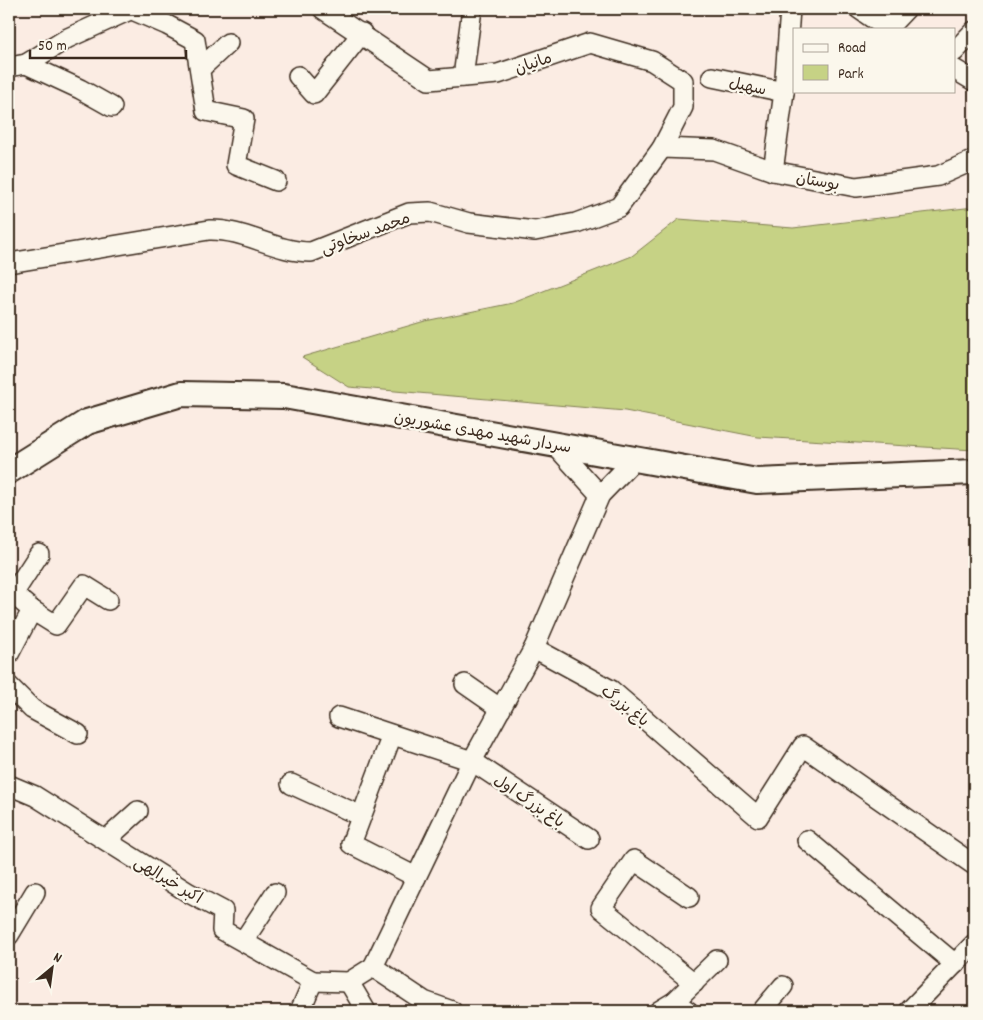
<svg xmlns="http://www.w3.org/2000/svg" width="983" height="1020" font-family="Dekko,'Playpen Sans Arabic',sans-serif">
<rect width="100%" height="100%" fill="#fbece3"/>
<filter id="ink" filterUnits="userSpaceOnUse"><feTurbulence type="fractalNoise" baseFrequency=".02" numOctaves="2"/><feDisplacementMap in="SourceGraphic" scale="10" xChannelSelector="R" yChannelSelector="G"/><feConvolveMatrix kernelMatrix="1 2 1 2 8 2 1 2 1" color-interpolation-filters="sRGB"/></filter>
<g filter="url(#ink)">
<!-- green -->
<polygon fill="#c6d285" stroke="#807e52" points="974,207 974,450 758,437 625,411 349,387 302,357 425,321 513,303 632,256 679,219 793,228"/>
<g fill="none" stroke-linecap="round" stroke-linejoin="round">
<!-- minor casing -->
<g stroke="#3b2a1e" stroke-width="22">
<g id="minor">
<polyline points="130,9 167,25 195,40 206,111 244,119 236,165 276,181"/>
<polyline points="859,9 888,29"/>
<polyline points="888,28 906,9"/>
<polyline points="954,52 974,31"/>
<polyline points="26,64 80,89 112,107"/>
<polyline points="9,67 26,64 68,38 132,9"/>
<polyline points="200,69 228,43"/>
<polyline points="954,69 974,81"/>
<polyline points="298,76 314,94 362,33"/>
<polyline points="463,77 472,9"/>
<polyline points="712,77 784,92"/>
<polyline points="662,148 714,150 773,171 856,187 938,176 974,160"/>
<polyline points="773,171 784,92 790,9"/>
<path d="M9,263L209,230C245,229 275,252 311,252L409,213L430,212L469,223L535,231L576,223L619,207L662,148L683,107V81L652,61L590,43L498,74L429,80L323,9"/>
<polyline points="554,444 600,495"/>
<polyline points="39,554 13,594 32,610 56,625 84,585 108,600"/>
<polyline points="534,648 611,690 758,817 803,746 974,865"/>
<polyline points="9,654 32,610"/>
<polyline points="465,684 501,709"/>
<polyline points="9,686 32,709 78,734"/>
<polyline points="339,717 472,761 589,839"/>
<polyline points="392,735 351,844 416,877"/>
<polyline points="291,784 361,816"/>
<polyline points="9,785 35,796 189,893 223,911 222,930 313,981"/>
<polyline points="106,840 138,811"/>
<polyline points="807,840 955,964"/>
<polyline points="689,897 634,860 601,908 694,983"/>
<polyline points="9,935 35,892"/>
<polyline points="244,940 275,893"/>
<polyline points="373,967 472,761 534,648 600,495 635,459"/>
<polyline points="349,982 366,1011"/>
<polyline points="674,1002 717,960"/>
<polyline points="300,1011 313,981 349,982 373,967 424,1001 452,1011"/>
<polyline points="659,1011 674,1002 688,1011"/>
<polyline points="762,1011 783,986"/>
<polyline points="909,1011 974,944"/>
</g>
</g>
<!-- tertiary casing -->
<g stroke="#3b2a1e" stroke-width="28">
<polyline id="tertiary" points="9,471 87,422 181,394 284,396 757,481 974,472"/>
</g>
<!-- minor -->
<use href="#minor" stroke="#fbf7ec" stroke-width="19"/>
<!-- tertiary -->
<use href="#tertiary" stroke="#fbf7ec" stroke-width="24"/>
</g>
</g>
<g text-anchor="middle" stroke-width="4.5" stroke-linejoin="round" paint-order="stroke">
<!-- street labels -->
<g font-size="16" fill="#3b2a1e" stroke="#fbf7ec">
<text transform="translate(533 62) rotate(-19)" y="6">مانیان</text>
<text transform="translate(748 85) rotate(12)" y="6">سهیل</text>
<text transform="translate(818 180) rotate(10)" y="6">بوستان</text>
<text transform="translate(365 232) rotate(-20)" y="6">محمد سخاوتی</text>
<text transform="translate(483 431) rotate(10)" y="6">سردار شهید مهدی عشوریون</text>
<text transform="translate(626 705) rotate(38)" y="6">باغ بزرگ</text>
<text transform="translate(530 800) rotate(34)" y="6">باغ بزرگ اول</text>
<text transform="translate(169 879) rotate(31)" y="6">اکبر خیرالهی</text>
</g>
</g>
<!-- margin -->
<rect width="983" height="1020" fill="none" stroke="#fbf7ec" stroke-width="30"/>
<rect x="15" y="15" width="953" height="990" fill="none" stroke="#3b2a1e" stroke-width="2" filter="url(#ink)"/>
<!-- legend -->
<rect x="793" y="28" width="162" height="65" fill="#fbf7ec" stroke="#aea59a"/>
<rect x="803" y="44" width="25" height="8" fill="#fbf7ec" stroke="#aea59a"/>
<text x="838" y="52" font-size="15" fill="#3b2a1e">Road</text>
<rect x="803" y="65" width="25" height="15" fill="#c6d285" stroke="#aea59a"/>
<text x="838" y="78" font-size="15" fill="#3b2a1e">Park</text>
<!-- north arrow -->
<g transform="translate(52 968) rotate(29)" stroke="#fbf7ec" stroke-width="4" paint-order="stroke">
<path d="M0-4L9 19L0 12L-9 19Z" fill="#3b2a1e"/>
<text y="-8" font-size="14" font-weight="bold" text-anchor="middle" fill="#3b2a1e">N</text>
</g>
<!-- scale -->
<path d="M30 50v8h156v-8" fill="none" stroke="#3b2a1e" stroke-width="2.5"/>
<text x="38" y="50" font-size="15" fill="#3b2a1e" stroke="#fbf7ec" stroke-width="4" paint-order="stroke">50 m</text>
</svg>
